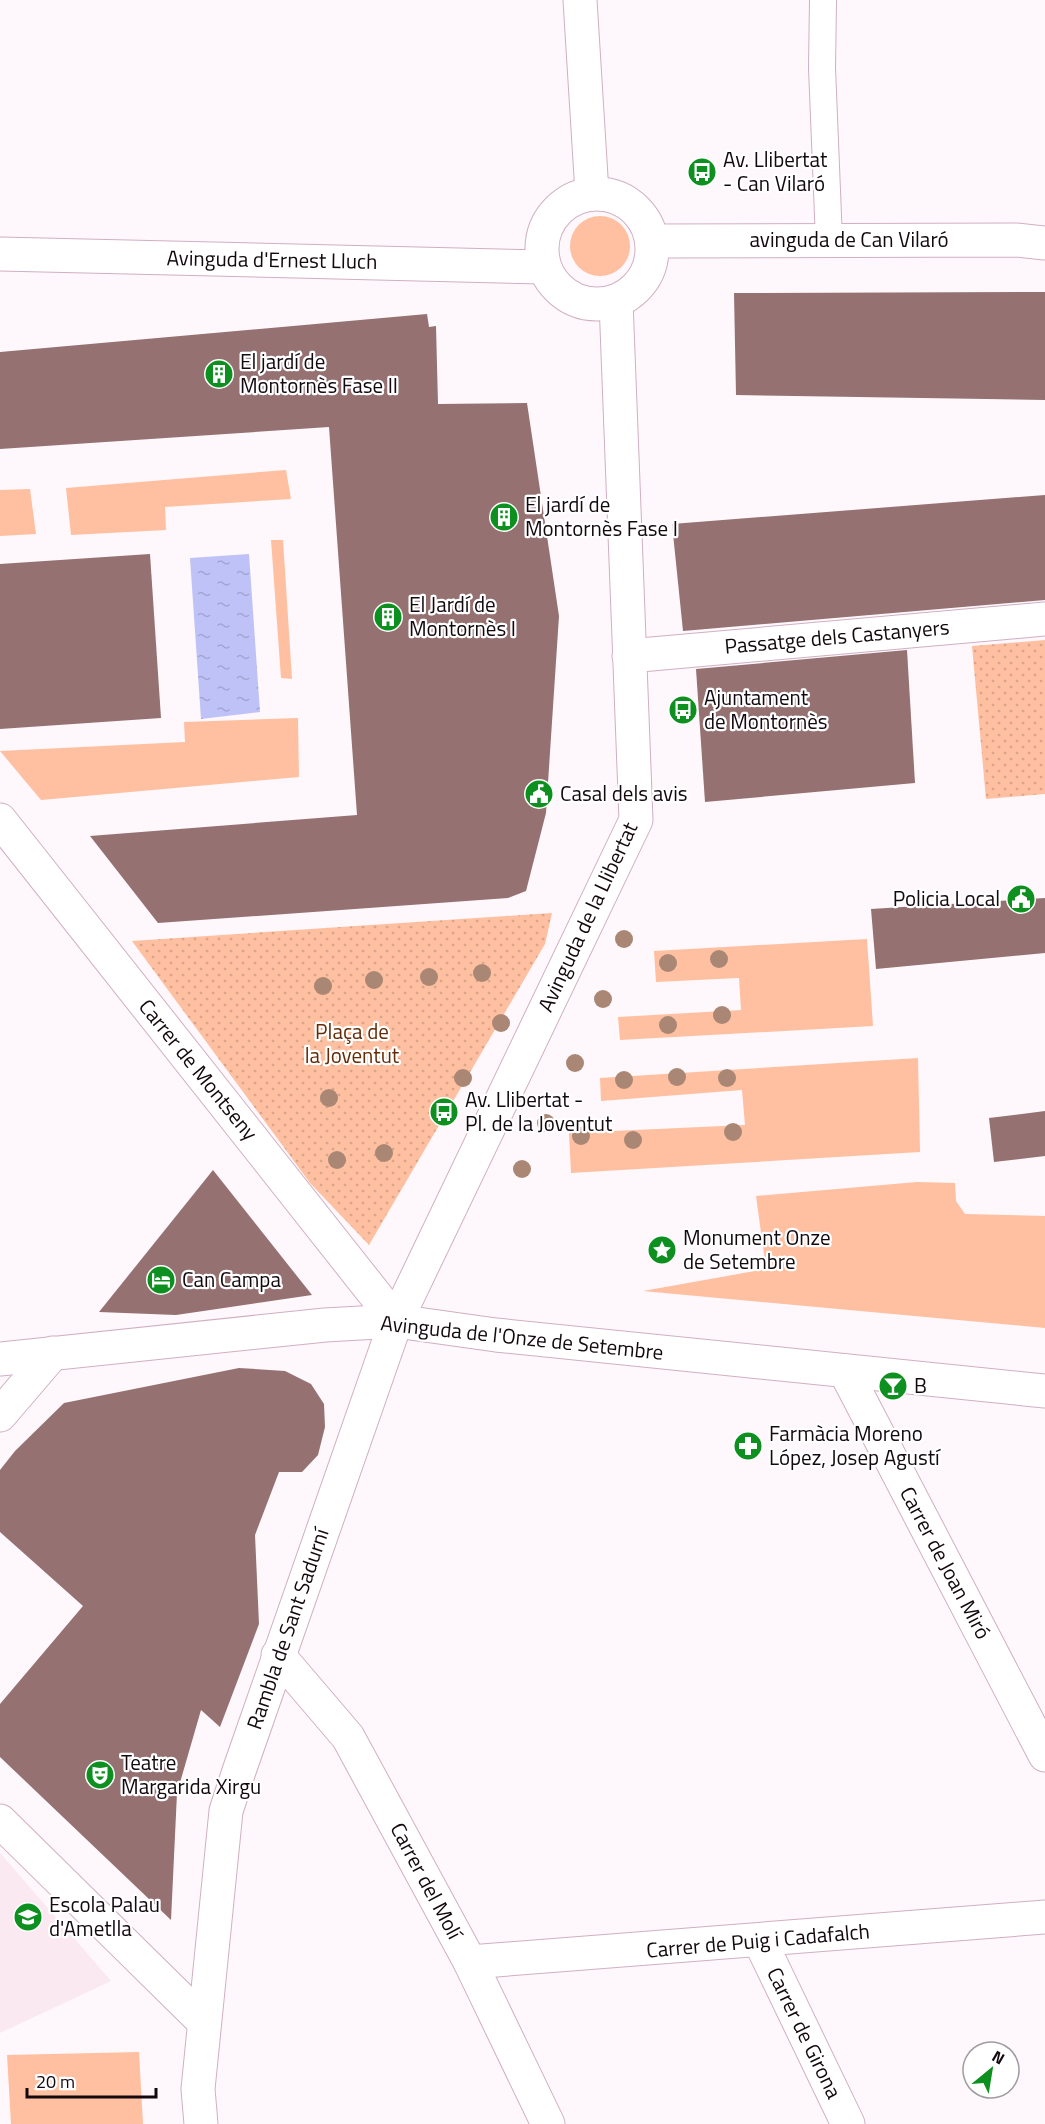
<svg xmlns="http://www.w3.org/2000/svg" width="1045" height="2124" font-family="'Titillium Web',sans-serif">
<defs>
<pattern id="park-dots" width="8" height="8" patternUnits="userSpaceOnUse" patternTransform="scale(1.5)"><rect width="8" height="8" fill="#fec0a0"/><path d="M2 2h.1M6 6h.1" fill="none" stroke="#d9a489" stroke-width="1.8" stroke-linecap="round"/></pattern>
<pattern id="water-ripples" width="26" height="14" patternUnits="userSpaceOnUse" patternTransform="scale(1.5)"><rect width="26" height="14" fill="#bec2f7"/><path d="M2 4q2-2 4 0t4 0M15 11q2-2 4 0t4 0" fill="none" stroke="#a2a5d3"/></pattern>
</defs>
<rect width="100%" height="100%" fill="#fef7fb"/>
<!-- built -->
<polygon fill="#fbe9f2" points="0,1853 111,1981 0,2033"/>
<!-- grass -->
<g fill="#fec0a0">
<circle cx="600" cy="246" r="30"/>
<polygon points="286,470 291,499 165,507 166,530 71,535 66,488"/>
<polygon points="30,489 36,534 0,536 0,490"/>
<polygon points="271,540 283,540 292,679 281,678"/>
<polygon points="298,718 299,777 41,800 0,751 185,742 184,722"/>
<polygon points="867,939 873,1026 620,1040 618,1017 741,1010 739,978 656,982 654,951"/>
<polygon points="918,1058 920,1152 571,1173 569,1133 745,1125 742,1090 601,1101 600,1078"/>
<polygon points="917,1182 955,1183 956,1201 965,1214 1045,1216 1045,1328 643,1291 766,1269 756,1196"/>
<polygon points="139,2052 143,2124 11,2124 7,2055"/>
</g>
<!-- park -->
<g fill="url(#park-dots)">
<polygon points="1045,640 1045,794 986,799 972,646"/>
<polygon points="552,913 545,944 369,1245 310,1183 132,941"/>
</g>
<!-- water -->
<polygon fill="url(#water-ripples)" points="249,554 260,712 201,719 190,558"/>
<!-- building -->
<g fill="#957172">
<polygon points="1045,292 1045,400 736,395 734,293"/>
<polygon points="427,314 429,327 436,326 438,404 527,403 559,616 546,813 526,891 508,898 158,923 90,836 357,815 329,427 0,449 0,352"/>
<polygon points="1045,495 1045,600 683,631 672,524"/>
<polygon points="150,554 161,718 0,729 0,564"/>
<polygon points="907,650 915,783 705,802 696,669"/>
<polygon points="1045,898 1045,953 876,969 871,909"/>
<polygon points="1045,1111 1045,1156 994,1162 989,1118"/>
<polygon points="213,1170 312,1295 176,1315 99,1312"/>
<polygon points="239,1368 285,1371 311,1384 324,1404 325,1427 318,1455 302,1472 279,1472 255,1535 259,1624 220,1727 201,1710 177,1793 171,1920 0,1757 0,1704 83,1606 0,1532 0,1470 15,1451 64,1403"/>
</g>
<g fill="none" stroke-linecap="round" stroke-linejoin="round">
<!-- service casing -->
<g stroke="#d1afc1" stroke-width="28">
<polyline id="service" points="823,0 822,68 829,240"/>
</g>
<!-- pedestrian casing -->
<g stroke="#d1afc1" stroke-width="35">
<polyline id="pedestrian" points="0,1821 204,2022"/>
</g>
<!-- minor casing -->
<g stroke="#d1afc1" stroke-width="35">
<g id="minor">
<polyline points="580,0 592,193"/>
<circle cx="597" cy="249" r="55"/>
<polyline points="653,241 1016,240 1045,243"/>
<polyline points="0,254 544,267"/>
<polyline points="629,656 1045,619"/>
<polyline points="0,820 396,1321"/>
<polyline points="845,1371 1045,1755"/>
<polyline points="0,1415 53,1353"/>
<polyline points="278,1655 348,1737 470,1962 548,2124"/>
<polyline points="760,1941 848,2124"/>
<polyline points="470,1962 1045,1917"/>
<polyline points="201,2124 198,2089 226,1811 239,1771 396,1321 636,820 616,301"/>
</g>
</g>
<!-- tertiary casing -->
<g stroke="#d1afc1" stroke-width="35">
<polyline id="tertiary" points="0,1359 325,1325 396,1321 496,1335 1045,1391"/>
</g>
<!-- service -->
<use href="#service" stroke="#fff" stroke-width="26"/>
<!-- pedestrian -->
<use href="#pedestrian" stroke="#fff" stroke-width="33"/>
<!-- minor -->
<use href="#minor" stroke="#fff" stroke-width="33"/>
<!-- tertiary -->
<use href="#tertiary" stroke="#fff" stroke-width="33"/>
</g>
<!-- trees -->
<g fill="#a98774">
<circle cx="624" cy="939" r="9"/>
<circle cx="719" cy="959" r="9"/>
<circle cx="668" cy="963" r="9"/>
<circle cx="482" cy="973" r="9"/>
<circle cx="429" cy="977" r="9"/>
<circle cx="374" cy="980" r="9"/>
<circle cx="323" cy="986" r="9"/>
<circle cx="603" cy="999" r="9"/>
<circle cx="722" cy="1015" r="9"/>
<circle cx="501" cy="1023" r="9"/>
<circle cx="668" cy="1025" r="9"/>
<circle cx="575" cy="1063" r="9"/>
<circle cx="677" cy="1077" r="9"/>
<circle cx="463" cy="1078" r="9"/>
<circle cx="727" cy="1078" r="9"/>
<circle cx="624" cy="1080" r="9"/>
<circle cx="329" cy="1098" r="9"/>
<circle cx="546" cy="1123" r="9"/>
<circle cx="733" cy="1132" r="9"/>
<circle cx="581" cy="1136" r="9"/>
<circle cx="633" cy="1140" r="9"/>
<circle cx="384" cy="1153" r="9"/>
<circle cx="337" cy="1160" r="9"/>
<circle cx="522" cy="1169" r="9"/>
</g>
<!-- icons -->
<defs>
<g id="bus-disc" transform="scale(1.5)"><circle r="9.5" fill="#0d9020" stroke="#fff"/><path d="M-5-6H5V4H4V6H2V4H-2V6H-4V4H-5ZM-3.5-4V0h7V-4ZM-3.5 1.2v1.5H-2V1.2ZM2 1.2v1.5H3.5V1.2Z" fill="#fff"/></g>
<g id="building-disc" transform="scale(1.5)"><circle r="9.5" fill="#0d9020" stroke="#fff"/><path d="M-4-6H4V6H1V3H-1V6H-4ZM-2.5-4.3h1.7v1.8h-1.7ZM.8-4.3h1.7v1.8H.8ZM-2.5-1h1.7V.8h-1.7ZM.8-1h1.7V.8H.8Z" fill="#fff"/></g>
<g id="civic-disc" transform="scale(1.5)"><circle r="9.5" fill="#0d9020" stroke="#fff"/><path d="M-.6-6.5H3V-4.5H.6V-3L4-1V1h2V6H-6V1h2V-1L-.6-3ZM-1.2 2.5V6h2.4V2.5Z" fill="#fff"/></g>
<g id="sight-disc" transform="scale(1.5)"><circle r="9.5" fill="#0d9020" stroke="#fff"/><path d="M0-6L1.8-2.2L6-1.7L2.9 1.2L3.7 5.4L0 3.3L-3.7 5.4L-2.9 1.2L-6-1.7L-1.8-2.2Z" fill="#fff"/></g>
<g id="hotel-disc" transform="scale(1.5)"><circle r="9.5" fill="#0d9020" stroke="#fff"/><path d="M-6-4.5h1.5V1H6V5H4.5V3h-9V5H-6ZM-4 0a1.8 1.8 0 1 1 3.6 0ZM.5 0V-2.5h3Q6-2.5 6 0Z" fill="#fff"/></g>
<g id="bar-disc" transform="scale(1.5)"><circle r="9.5" fill="#0d9020" stroke="#fff"/><path d="M-6-5H6L.8 .8V4.5H3.5V6h-7V4.5H-.8V.8Z" fill="#fff"/></g>
<g id="pharmacy-disc" transform="scale(1.5)"><circle r="9.5" fill="#0d9020" stroke="#fff"/><path d="M-2-6h4v4h4v4h-4v4h-4v-4h-4v-4h4Z" fill="#fff"/></g>
<g id="theatre-disc" transform="scale(1.5)"><circle r="9.5" fill="#0d9020" stroke="#fff"/><path d="M-5-5.5Q0-4 5-5.5V0Q5 5 0 6Q-5 5-5 0ZM-3.3-2.5H-1v1.5H-3.3ZM1-2.5H3.3v1.5H1ZM-2.8 1Q0 5.5 2.8 1Z" fill="#fff"/></g>
<g id="school-disc" transform="scale(1.5)"><circle r="9.5" fill="#0d9020" stroke="#fff"/><path d="M0-5L7-2L0 1L-7-2ZM-4 1L0 2.5L4 1V4Q0 6-4 4Z" fill="#fff"/></g>
</defs>
<g fill-rule="evenodd">
<use href="#bus-disc" x="702" y="172"/>
<use href="#building-disc" x="219" y="374"/>
<use href="#building-disc" x="504" y="517"/>
<use href="#building-disc" x="388" y="617"/>
<use href="#bus-disc" x="683" y="710"/>
<use href="#civic-disc" x="539" y="794"/>
<use href="#civic-disc" x="1021" y="899"/>
<use href="#bus-disc" x="444" y="1112"/>
<use href="#sight-disc" x="662" y="1250"/>
<use href="#hotel-disc" x="161" y="1280"/>
<use href="#bar-disc" x="893" y="1386"/>
<use href="#pharmacy-disc" x="748" y="1446"/>
<use href="#theatre-disc" x="100" y="1775"/>
<use href="#school-disc" x="28" y="1917"/>
</g>
<g text-anchor="middle" stroke-width="4.5" stroke-linejoin="round" paint-order="stroke">
<!-- poi labels -->
<g font-size="21" fill="#12080e" stroke="#fff" text-anchor="start">
<text x="723" y="167">Av. Llibertat<tspan x="723" dy="24">- Can Vilaró</tspan></text>
<text x="240" y="369">El jardí de<tspan x="240" dy="24">Montornès Fase II</tspan></text>
<text x="525" y="512">El jardí de<tspan x="525" dy="24">Montornès Fase I</tspan></text>
<text x="409" y="612">El Jardí de<tspan x="409" dy="24">Montornès I</tspan></text>
<text x="704" y="705">Ajuntament<tspan x="704" dy="24">de Montornès</tspan></text>
<text x="560" y="801">Casal dels avis</text>
<text x="1000" y="906" text-anchor="end">Policia Local</text>
<text x="465" y="1107">Av. Llibertat -<tspan x="465" dy="24">Pl. de la Joventut</tspan></text>
<text x="683" y="1245">Monument Onze<tspan x="683" dy="24">de Setembre</tspan></text>
<text x="182" y="1287">Can Campa</text>
<text x="914" y="1393">B</text>
<text x="769" y="1441">Farmàcia Moreno<tspan x="769" dy="24">López, Josep Agustí</tspan></text>
<text x="121" y="1770">Teatre<tspan x="121" dy="24">Margarida Xirgu</tspan></text>
<text x="49" y="1912">Escola Palau<tspan x="49" dy="24">d'Ametlla</tspan></text>
</g>
<!-- street labels -->
<g font-size="21" fill="#12080e" stroke="#fff">
<text x="849" y="247">avinguda de Can Vilaró</text>
<text transform="translate(272 260) rotate(1)" y="7">Avinguda d'Ernest Lluch</text>
<text transform="translate(837 637) rotate(-5)" y="7">Passatge dels Castanyers</text>
<text transform="translate(588 917) rotate(-65)" y="7">Avinguda de la Llibertat</text>
<text transform="translate(198 1070) rotate(51)" y="7">Carrer de Montseny</text>
<text transform="translate(522 1338) rotate(6)" y="7">Avinguda de l'Onze de Setembre</text>
<text transform="translate(945 1563) rotate(62)" y="7">Carrer de Joan Miró</text>
<text transform="translate(288 1629) rotate(-71)" y="7">Rambla de Sant Sadurní</text>
<text transform="translate(426 1881) rotate(62)" y="7">Carrer del Molí</text>
<text transform="translate(758 1941) rotate(-5)" y="7">Carrer de Puig i Cadafalch</text>
<text transform="translate(804 2033) rotate(64)" y="7">Carrer de Girona</text>
</g>
<!-- park labels -->
<g font-size="21" fill="#642c06" stroke="#fff">
<text x="352" y="1039">Plaça de<tspan x="352" dy="24">la Joventut</tspan></text>
</g>
</g>
<!-- north arrow -->
<g transform="translate(991 2070) rotate(30)"><circle r="28" fill="#ffffff" stroke="#a09c9f" stroke-width="1.5"/>
<path d="M0-4.5L10 22L0 15L-10 22Z" fill="#0d9020"/>
<text y="-9" font-size="16" font-weight="bold" text-anchor="middle" fill="#12080e">N</text>
</g>
<!-- scale -->
<path d="M27 2088v9h129v-9" fill="none" stroke="#12080e" stroke-width="3"/>
<text x="36" y="2088" font-size="18" fill="#12080e" stroke="#ffffff" stroke-width="4.5" paint-order="stroke">20 m</text>
</svg>
